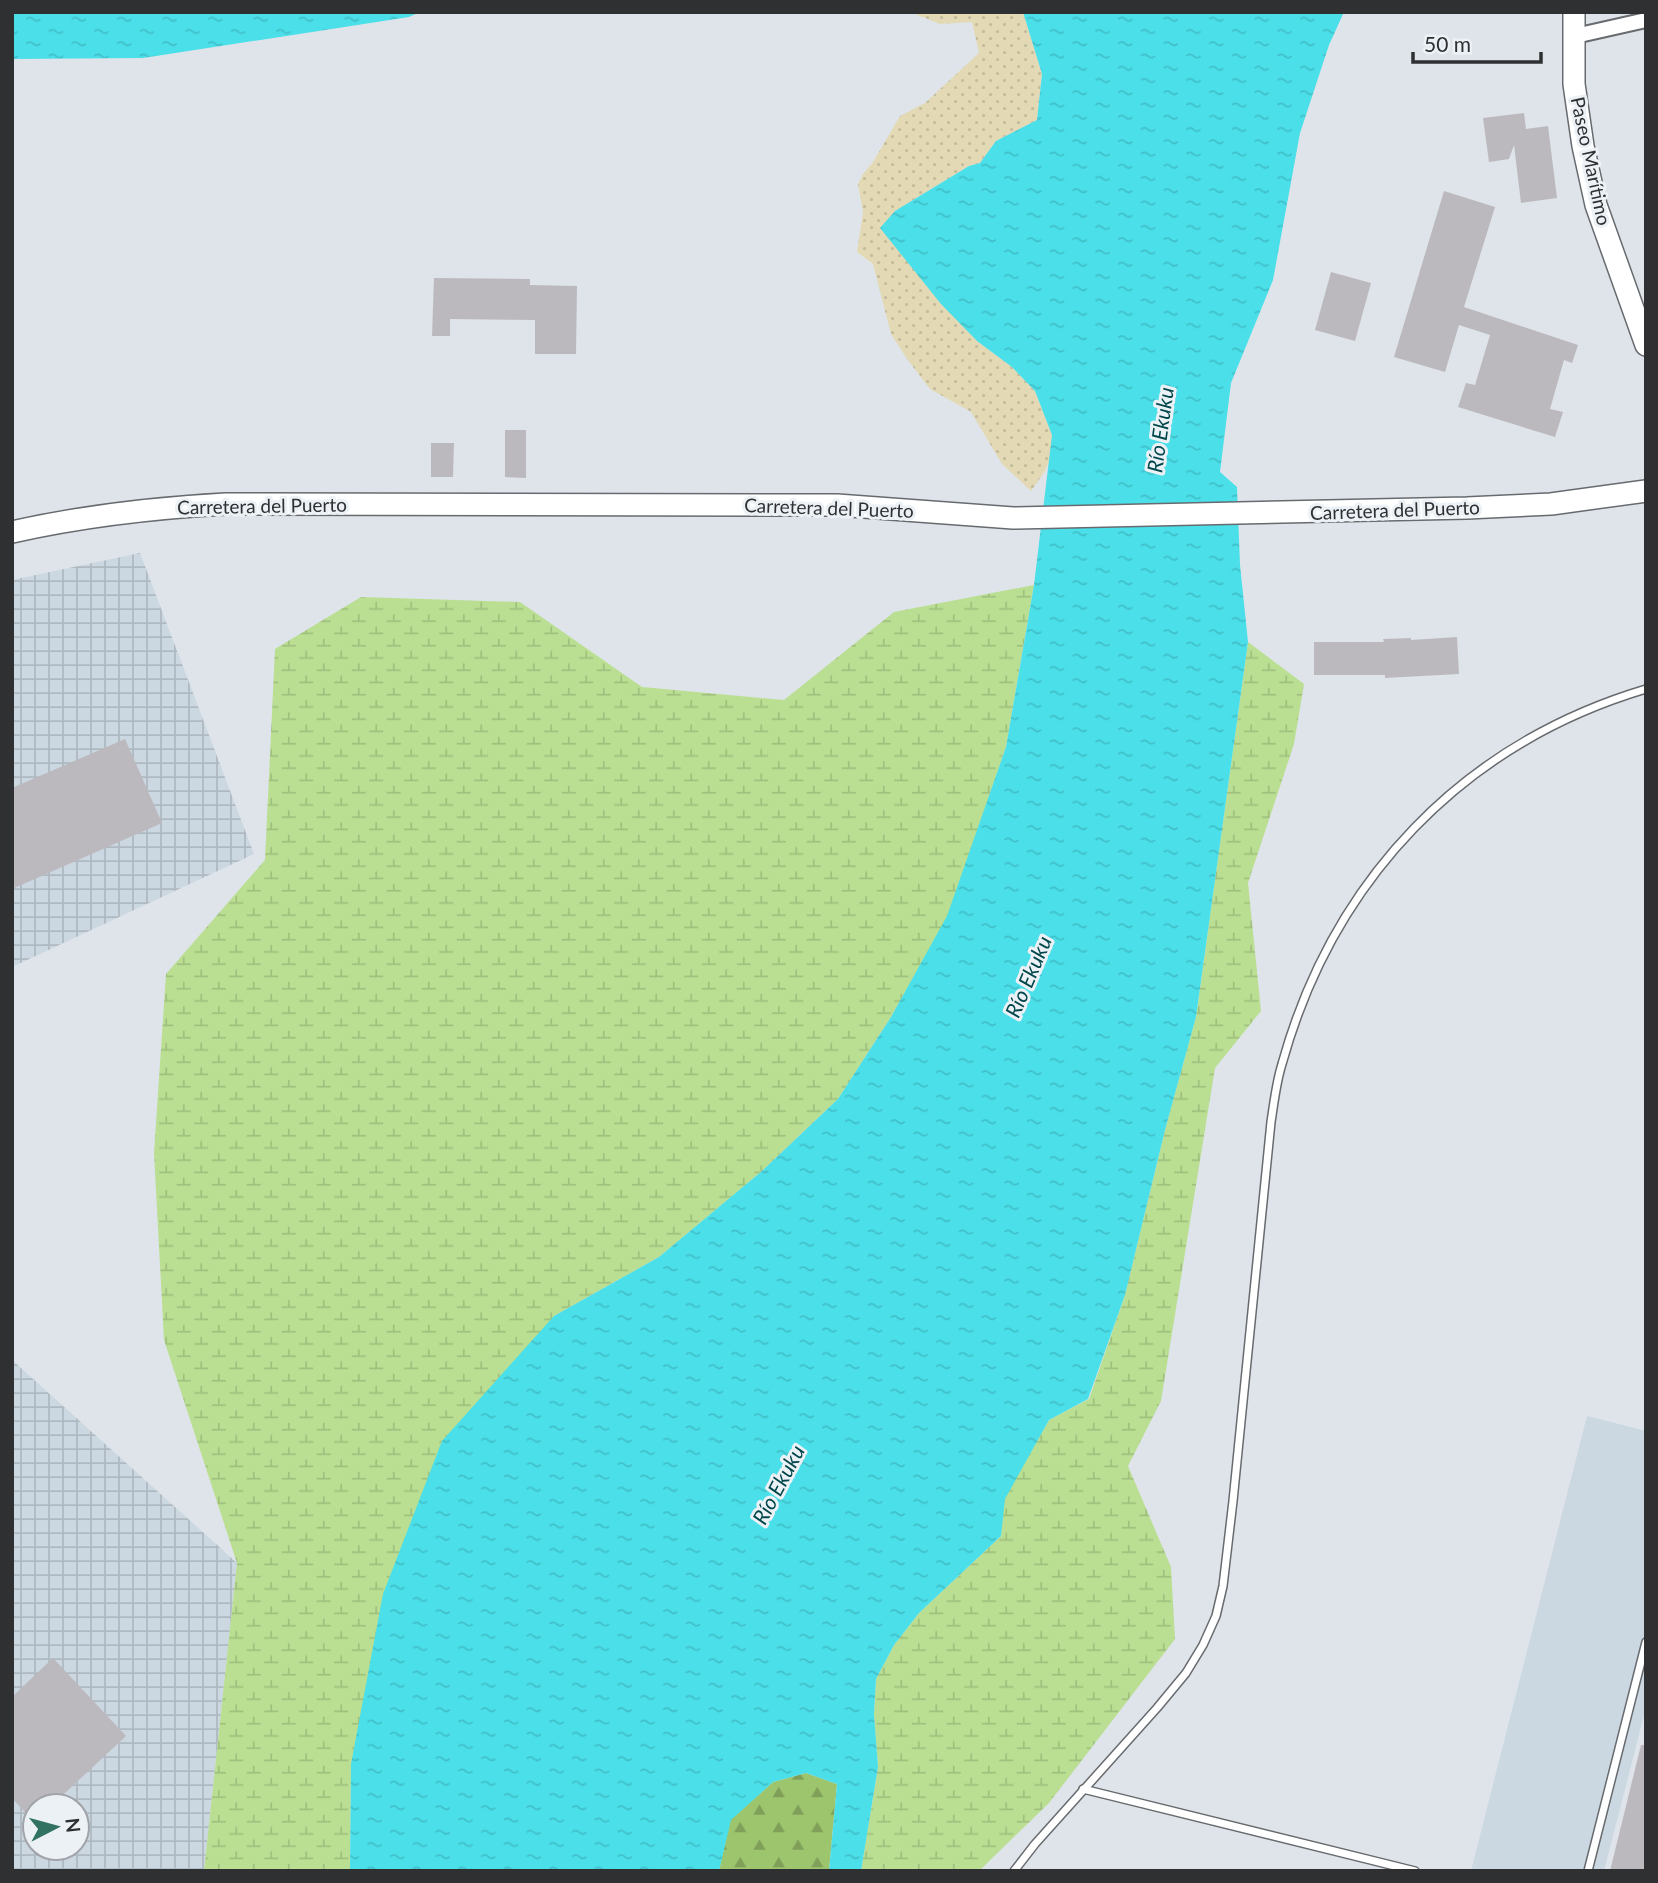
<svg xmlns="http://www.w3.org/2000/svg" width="1658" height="1883" font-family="Lato,sans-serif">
<defs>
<pattern id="industrial-grid" width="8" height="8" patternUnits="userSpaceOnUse" patternTransform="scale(1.75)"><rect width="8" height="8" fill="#cbd7e1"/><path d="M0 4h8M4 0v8" fill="none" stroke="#afb9c2"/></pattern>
<pattern id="forest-firs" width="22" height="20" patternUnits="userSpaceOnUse" patternTransform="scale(1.75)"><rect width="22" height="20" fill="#9cc56d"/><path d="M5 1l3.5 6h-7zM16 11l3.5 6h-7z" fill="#80a05a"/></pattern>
<pattern id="wetland-marsh" width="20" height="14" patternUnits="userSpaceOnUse" patternTransform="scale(1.75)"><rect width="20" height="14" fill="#badf92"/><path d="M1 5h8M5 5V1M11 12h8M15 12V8" fill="none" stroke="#a0c07e"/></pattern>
<pattern id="sand-dots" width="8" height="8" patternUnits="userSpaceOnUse" patternTransform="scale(1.75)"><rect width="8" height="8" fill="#e3dab5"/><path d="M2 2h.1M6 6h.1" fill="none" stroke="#c3bb9c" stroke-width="1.8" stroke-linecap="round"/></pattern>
<pattern id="water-ripples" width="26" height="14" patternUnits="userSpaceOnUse" patternTransform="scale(1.75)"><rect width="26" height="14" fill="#4adfe9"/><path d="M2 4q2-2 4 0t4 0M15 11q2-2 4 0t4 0" fill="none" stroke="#41c0c8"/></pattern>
</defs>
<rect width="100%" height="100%" fill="#dee4e9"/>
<!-- industrial -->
<g fill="url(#industrial-grid)" fill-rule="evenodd">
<polygon points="140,553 254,854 12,967 12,580"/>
<path d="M12,1360L237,1563L204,1871H12ZM35,1806H77V1848H35Z"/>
</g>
<!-- built -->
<polygon fill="#cbd7e1" points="1587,1416 1646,1431 1646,1707 1604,1871 1471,1871"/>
<!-- forest -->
<polygon fill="url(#forest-firs)" points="806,1773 837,1784 829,1871 719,1871 730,1820 773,1782"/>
<!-- wetland -->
<g fill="url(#wetland-marsh)">
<polygon points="1034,585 1006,747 948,916 891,1017 838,1099 762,1171 659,1257 554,1316 351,1764 350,1871 204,1871 237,1563 164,1340 154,1153 166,974 265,860 275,649 361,597 520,602 642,687 784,700 894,612"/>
<polygon points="1248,642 1304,684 1294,744 1248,883 1261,1011 1215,1068 1161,1401 1128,1466 1171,1567 1175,1639 1049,1803 979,1871 861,1871 878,1767 874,1714 876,1679 894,1645 919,1613 1001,1536 1004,1499 1049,1420 1089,1399 1125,1295 1165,1130 1196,1017"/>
</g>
<!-- sand -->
<polygon fill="url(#sand-dots)" points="910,12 1023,12 1042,74 1037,120 996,141 980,163 969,166 895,211 977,341 1012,367 1035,391 1052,435 1051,456 1045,471 1031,491 1002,464 971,412 930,389 907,359 891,334 873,264 857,252 863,212 858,184 863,174 873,162 900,116 925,103 979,53 972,22 940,24"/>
<!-- water -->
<g fill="url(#water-ripples)">
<polygon points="12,12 420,12 409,17 143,58 12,59"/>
<polygon points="1023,12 1344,12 1329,45 1300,133 1273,280 1231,383 1220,472 1237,487 1240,565 1248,642 1196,1017 1165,1130 1125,1295 1088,1399 1049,1420 1005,1499 1001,1536 919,1613 894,1645 876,1679 874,1714 878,1767 861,1871 829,1871 837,1784 806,1773 773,1782 731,1820 719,1871 350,1871 351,1764 383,1594 442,1441 554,1316 659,1257 762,1171 838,1099 891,1017 947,916 1006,747 1034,585 1052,435 1035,391 1012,367 977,341 941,304 880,228 895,211 969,166 980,163 996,141 1037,120 1042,74"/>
</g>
<!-- building -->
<g fill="#bcb9be">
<polygon points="1524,113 1526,129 1548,126 1557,198 1521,203 1514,145 1509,159 1489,162 1483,118"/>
<polygon points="1444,191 1495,207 1464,307 1578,345 1572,363 1564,360 1550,409 1563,412 1555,437 1458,407 1466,383 1475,385 1490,335 1459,325 1445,372 1394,357"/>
<polygon points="1331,272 1371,283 1355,341 1315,330"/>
<polygon points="434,278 530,279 530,285 577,286 576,354 535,354 535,320 450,319 450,336 432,336"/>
<polygon points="505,430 526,430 526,478 505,477"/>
<polygon points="431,443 454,443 453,477 431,477"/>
<polygon points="1457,637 1459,674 1385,678 1385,675 1314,675 1314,642 1384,642 1383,639 1411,638 1411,640"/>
<polygon points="125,739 162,823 12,889 12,788"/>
<polygon points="53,1658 126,1736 51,1806 35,1806 35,1823 12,1798 12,1697"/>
<polygon points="1641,1745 1646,1745 1646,1871 1610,1871"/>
</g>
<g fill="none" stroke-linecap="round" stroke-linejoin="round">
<!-- lane casing -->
<g stroke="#676b6f" stroke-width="10">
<g id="lane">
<polyline points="1083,1789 1415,1871"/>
<path d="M1014,1871L1035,1844L1157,1708L1186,1673L1203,1645L1216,1616L1223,1586L1233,1501L1271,1122C1274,1103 1276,1083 1282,1064C1333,880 1462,744 1646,689"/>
<polyline points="1588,1871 1646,1642"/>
</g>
</g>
<!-- street casing -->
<g stroke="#676b6f" stroke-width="18">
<polyline id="street" points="1575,36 1646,20"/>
</g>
<!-- secondary casing -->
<g stroke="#676b6f" stroke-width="24">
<g id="secondary">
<polyline points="1574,12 1574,84 1583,146 1596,205 1646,345"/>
<path d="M12,532C83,516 153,508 226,504L837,505L1013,518L1467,508L1551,504L1646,491"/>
</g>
</g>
<!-- lane -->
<use href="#lane" stroke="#fff" stroke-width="7"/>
<!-- street -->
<use href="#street" stroke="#fff" stroke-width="14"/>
<!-- secondary -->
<use href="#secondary" stroke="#fff" stroke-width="21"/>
</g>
<g text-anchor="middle" stroke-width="6" stroke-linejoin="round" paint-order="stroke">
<!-- street labels -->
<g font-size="19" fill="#2e3032" stroke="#ecf1f6">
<text transform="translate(1591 161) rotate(78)" y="7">Paseo Marítimo</text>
<text transform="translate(262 506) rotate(-1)" y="7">Carretera del Puerto</text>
<text transform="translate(829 508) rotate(2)" y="7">Carretera del Puerto</text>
<text transform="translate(1395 510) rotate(-2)" y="7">Carretera del Puerto</text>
</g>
<!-- water labels -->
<g font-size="21" font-style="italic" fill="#00464a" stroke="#ecf1f6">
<text transform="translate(1161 430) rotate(-82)" y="7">Río Ekuku</text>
<text transform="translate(1029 977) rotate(-67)" y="7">Río Ekuku</text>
<text transform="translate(779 1485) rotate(-62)" y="7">Río Ekuku</text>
</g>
</g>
<!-- border -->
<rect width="1658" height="1883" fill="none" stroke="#2e3032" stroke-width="28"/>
<!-- north arrow -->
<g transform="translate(56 1827) rotate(84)"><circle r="33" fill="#ecf1f6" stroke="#a0a4a8" stroke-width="2"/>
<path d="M0-5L12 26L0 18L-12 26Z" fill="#317263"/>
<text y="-10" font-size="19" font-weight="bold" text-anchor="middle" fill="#2e3032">N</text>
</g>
<!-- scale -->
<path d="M1413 52v10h128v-10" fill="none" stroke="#2e3032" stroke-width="3.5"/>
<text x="1424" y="52" font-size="21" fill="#2e3032" stroke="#ecf1f6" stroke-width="5" paint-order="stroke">50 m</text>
</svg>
